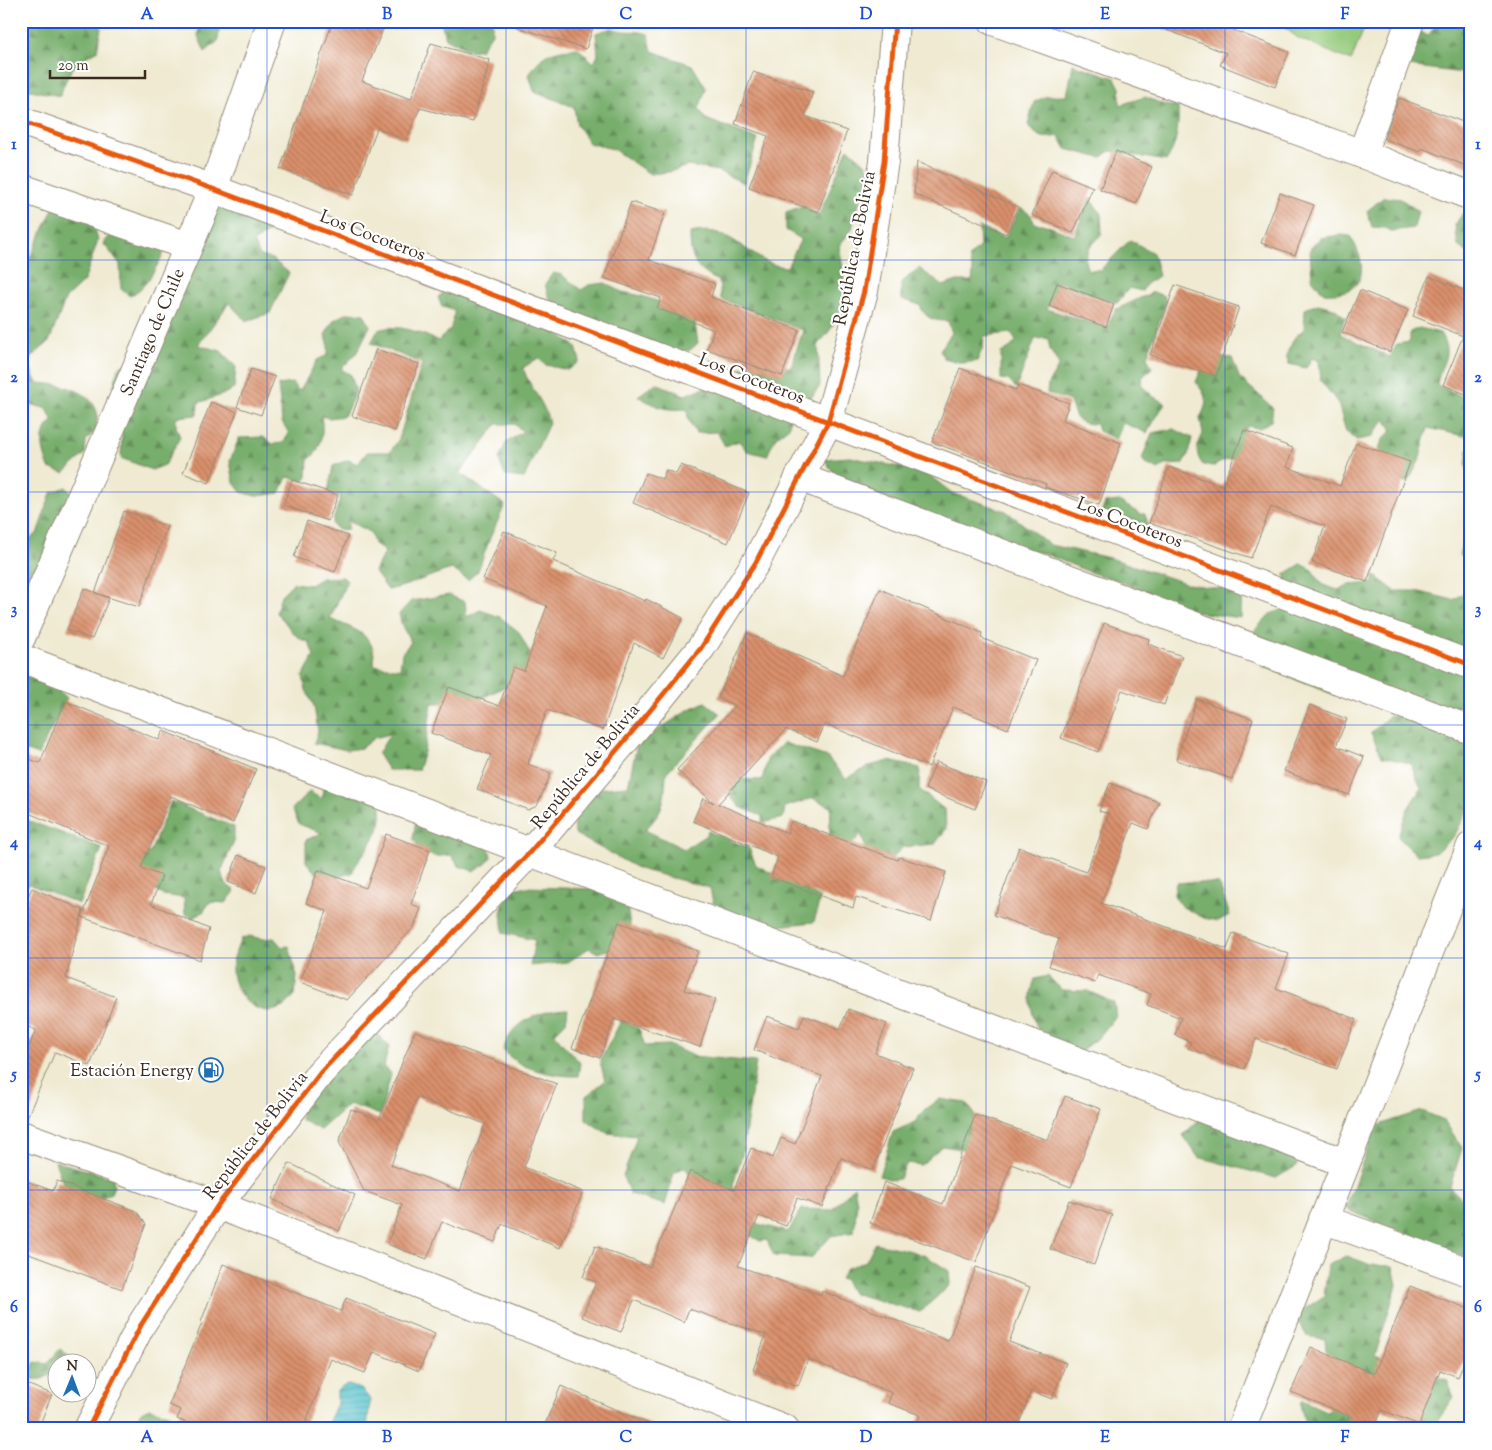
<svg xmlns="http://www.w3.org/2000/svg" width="1492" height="1450" font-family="'Sorts Mill Goudy',serif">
<defs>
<pattern id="forest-firs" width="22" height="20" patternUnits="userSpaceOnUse" patternTransform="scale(1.25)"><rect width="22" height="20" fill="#77ae6c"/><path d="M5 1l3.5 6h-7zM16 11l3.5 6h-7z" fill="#638e58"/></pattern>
<pattern id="water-rules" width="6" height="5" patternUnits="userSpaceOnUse" patternTransform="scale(1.25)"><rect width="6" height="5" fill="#57c4ce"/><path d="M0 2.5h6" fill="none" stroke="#499fa7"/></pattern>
<pattern id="building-back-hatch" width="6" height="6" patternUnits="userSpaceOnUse" patternTransform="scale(1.25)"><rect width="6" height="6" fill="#da906c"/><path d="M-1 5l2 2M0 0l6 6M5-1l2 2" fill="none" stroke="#b27658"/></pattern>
</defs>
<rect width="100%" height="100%" fill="#fff"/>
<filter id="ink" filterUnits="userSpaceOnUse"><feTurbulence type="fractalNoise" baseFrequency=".02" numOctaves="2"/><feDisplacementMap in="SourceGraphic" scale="10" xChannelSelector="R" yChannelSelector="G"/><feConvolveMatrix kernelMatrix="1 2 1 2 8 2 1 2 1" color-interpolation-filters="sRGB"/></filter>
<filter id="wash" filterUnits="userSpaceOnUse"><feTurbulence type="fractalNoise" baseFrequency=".0096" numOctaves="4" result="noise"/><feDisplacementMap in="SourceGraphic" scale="20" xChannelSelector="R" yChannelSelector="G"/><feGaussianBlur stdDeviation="1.12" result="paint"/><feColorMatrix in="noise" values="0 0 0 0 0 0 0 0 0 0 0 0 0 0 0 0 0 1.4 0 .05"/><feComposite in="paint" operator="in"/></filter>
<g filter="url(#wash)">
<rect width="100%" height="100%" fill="#efead1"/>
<!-- forest -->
<g fill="url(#forest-firs)" stroke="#596c45">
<path d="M21,21H99L101,28L97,51C74,62 68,72 60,96L21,88Z"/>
<polygon points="200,21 220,21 218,41 205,52 198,36"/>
<polygon points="444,21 492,21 492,33 481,49 470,51 446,38 442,26"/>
<polygon points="1439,21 1471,21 1471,79 1463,73 1393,64 1411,27 1428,36"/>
<path d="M612,28C626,34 634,29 648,34L652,51L692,65L706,88L699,109L706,119L758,139L744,183L718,171L688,166L669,172L650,174L613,149L589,143L577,125L574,107L534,91L529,75C542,52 552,51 578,48L594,63L598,55L596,33Z"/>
<path d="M1073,64L1115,78L1120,88V105L1145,97L1165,105L1178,107C1179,126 1177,146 1166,161L1110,151L1101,158L1066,149L1059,136C1043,139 1038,138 1028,125L1034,102L1047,96H1067Z"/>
<path d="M848,148L866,164L873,178L857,208L852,229L839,246C847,284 848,315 818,344L820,386L811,398L790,397L791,413L789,427L775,438L767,456L747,451L739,441L725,446L717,432L696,433L688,419L687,409C666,411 656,407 638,396L656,383L685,395L735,376L742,367H791L803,330L721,299L719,281C694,269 690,260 690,233C697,232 707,230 714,232C741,238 758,266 787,267L801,239L786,230V212L802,206L819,215Z"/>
<polygon points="1384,197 1401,199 1418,211 1414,228 1390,231 1385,228 1372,227 1367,211"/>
<path d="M1090,198L1101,214L1102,234C1092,246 1080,254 1088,270H1100L1130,240L1153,253L1159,276L1148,282L1142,291L1129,288L1117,303L1058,282L1047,309L1107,328L1115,310L1153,292L1164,296L1166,302L1147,357L1152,368L1142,378L1143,387L1154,397L1165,403L1147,433L1123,423L1116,439L1098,431L1096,424C1076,424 1076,419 1070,401L1047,393L1048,384L1059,365L1050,350L1048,338L1035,339L1016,388L1008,380L1001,379V353L1011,347L1016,341L1011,333L984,336L983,347L977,361L963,363L944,358L940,350L952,333L948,321C934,321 925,319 920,305L901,299V283L919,268L943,286L957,281H972L973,272L969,257L980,246L979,227L1005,238L1020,208L1030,214L1035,224H1043L1074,236Z"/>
<path d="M224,204L264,216L270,231L253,242L260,256L272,259L289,273L270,313L246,321L229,303L198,345L221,351L236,367L234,388L222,395L198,403L197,415L176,417V427L180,437C176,447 169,454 166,464L152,470L121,458L122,436L113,388L118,368L136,358L207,219Z"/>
<path d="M55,205L91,213L98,240L84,281L66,298L49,342L27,361L37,383C58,384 90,388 97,412C98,417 96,426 96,431L86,440L85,454L64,473L49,468C43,451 37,434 53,421L47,409L21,401V276Z"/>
<polygon points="1463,213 1471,214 1471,255 1458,246 1455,225"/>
<path d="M123,233L130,244L145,236L165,251C156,267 147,288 130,296L121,289L120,264L103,243L110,234Z"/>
<path d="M1341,235L1350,236C1369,266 1367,296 1324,293L1312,279L1310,249L1320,238Z"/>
<path d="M553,273L562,275L581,290L589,285L605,283L622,292L642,296L672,306L694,318L698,343L690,350L667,353L554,316C553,301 548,298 545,284Z"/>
<path d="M446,291L546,323L576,347L580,361L568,370L546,365L538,358L523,368C530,389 545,402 549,423L524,478L505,476L499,459L506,443L523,431L514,424H497L460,473L505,505L490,538L478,571L468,580L452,569C430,575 409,586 388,590L374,571L385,552L374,544L371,533L348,521V529L339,530L332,524L341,496L328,492L333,466L348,460L358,464L367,452H390L399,439L422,363L371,343L378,330C398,323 419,332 438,341L451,328L455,310L442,307L438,297Z"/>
<path d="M1318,304L1334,308L1345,317L1340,334L1390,357L1397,344L1410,342V332L1419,328L1440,333C1454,356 1440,362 1437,385L1471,400V434L1464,436L1428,428L1419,461L1408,482L1390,483L1377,455L1382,440L1392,430L1385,419L1372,437L1357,440L1346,432L1338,403L1321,381L1319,361L1312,358L1306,368L1289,364L1286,355L1295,337L1304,329L1305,309Z"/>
<path d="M347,313L364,314L370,326L356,354L341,369L351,375L356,392L344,416L329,418L321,416C324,432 322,450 308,460L307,477L304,481L287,477L280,493L256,496L241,492L234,483L230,461L239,438L263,437L273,444L283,443L289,433L282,422L278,385L292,383L300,391L317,360L328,355V342L325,335L334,320Z"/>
<path d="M1214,356L1232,358L1239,377L1273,408L1271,421L1259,428L1247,426L1236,458L1225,460L1214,466L1203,465C1194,453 1197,446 1203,434L1200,418C1209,401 1207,397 1196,382L1204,363Z"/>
<polygon points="1174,429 1192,438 1188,455 1183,464 1164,465 1159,470 1146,464 1142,459 1152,433"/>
<polygon points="1471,447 1471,482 1466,465 1468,449"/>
<polygon points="850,457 904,468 930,476 952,493 1006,511 1050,545 1110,558 1188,584 1215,588 1242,588 1241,618 1188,611 1117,580 1092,573 1043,553 1018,549 840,482 824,459"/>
<polygon points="66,487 75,497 21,622 21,595 23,594 25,574 21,565 21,551 29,539 37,534 51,493"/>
<polygon points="1119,501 1140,514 1145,514 1151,533 1099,519 1105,503"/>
<polygon points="1471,513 1471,561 1459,555"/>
<polygon points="1301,564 1311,569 1323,585 1338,590 1348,585 1373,583 1374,575 1395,591 1416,591 1453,600 1471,589 1471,726 1372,688 1335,695 1262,666 1252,644 1254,631 1270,614 1285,609 1285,574"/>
<path d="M343,577L347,581L330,619C354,629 377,634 374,665L400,669L402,653L411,642L402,626L399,614L411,601L449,595L465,602L467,617L480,610L500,617L519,632L532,658L523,677L475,702L432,703L424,752L418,770H388L378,754L390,734L374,738L361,748L347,750L314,743L318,731L314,706L306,690L303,676L314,656L309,642C291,638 289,623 276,613L281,595L293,583L310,585L322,578Z"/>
<path d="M23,675C42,679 54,684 67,698L38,755L21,749V676Z"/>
<path d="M705,702L720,714L666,773C665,799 664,811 645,830L684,849L705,836L708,831L749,848L756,865L820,898L814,922L778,926L747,918L713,903L710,888L639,869L575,834L571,804L592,789L628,786L637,744L688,710Z"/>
<path d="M1390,715C1427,720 1441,727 1471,750V803L1455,835L1435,853L1417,855L1398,837L1407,810L1421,788L1410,763L1382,757L1371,733Z"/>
<polygon points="784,743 827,757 846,779 869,766 889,761 920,768 919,789 945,810 946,829 935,844 903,847 893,858 871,864 861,834 852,844 829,841 831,807 813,798 785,807 783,818 762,823 762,816 740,807 728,794 742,779 762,780 768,757"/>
<path d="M323,787L380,802C387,834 364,847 352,873L322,880L306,862V840L322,833L299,824L292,809L309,792L322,799Z"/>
<polygon points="171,801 234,827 234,841 221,872 226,884 235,891 226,903 210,902 203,912 193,918 185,914 184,898 163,895 142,883 132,847 150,853"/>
<polygon points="21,818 102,848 79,904 28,884 21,898"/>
<path d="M421,819L488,842L491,857L486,864L473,871L459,866L451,855C431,858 425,856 413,839L415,825Z"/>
<polygon points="1189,882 1219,884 1230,915 1218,921 1204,918 1181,906 1174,895 1176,883"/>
<polygon points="523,887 602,889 627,905 630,926 617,947 598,953 589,948 568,962 530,966 535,940 503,933 501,913 507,890"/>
<path d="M249,936L262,939L274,938L282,947L289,946L297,976L295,995C291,999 286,1006 281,1008C256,1020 231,992 232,968C233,958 237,948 241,939Z"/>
<path d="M1048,976L1062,990L1088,991L1114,1003L1116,1016L1099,1037L1075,1055L1043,1044C1035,1019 1025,1005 1035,979Z"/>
<path d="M568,1009L566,1022L555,1033C561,1045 572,1052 580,1063L578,1076C552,1076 520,1070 503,1050C512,1022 539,1010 568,1009Z"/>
<polygon points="621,1021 639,1029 645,1046 669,1045 693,1056 756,1062 742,1155 733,1185 734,1201 701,1193 685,1167 674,1173 665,1205 630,1194 623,1177 637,1136 607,1133 586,1120 586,1096 605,1081 600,1061"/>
<polygon points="375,1032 389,1046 384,1066 391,1075 380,1115 349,1104 320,1130 300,1119 309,1077"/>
<polygon points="940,1099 966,1103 974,1113 973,1131 963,1149 942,1146 921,1165 907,1163 899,1179 893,1180 879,1176 893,1132 915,1122 925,1109"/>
<polygon points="1422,1111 1444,1120 1462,1148 1450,1187 1471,1209 1471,1260 1345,1209 1376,1126"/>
<polygon points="1203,1116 1284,1143 1298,1165 1276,1178 1198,1157 1183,1135"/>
<polygon points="55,1161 113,1178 114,1186 111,1193 95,1201 67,1195"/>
<polygon points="854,1186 857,1203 854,1232 831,1236 811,1258 774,1256 767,1240 760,1241 728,1223 747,1221 788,1232 802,1209 832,1210"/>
<polygon points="875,1243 911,1251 926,1256 949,1271 950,1285 920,1312 852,1293 844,1279 840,1278 847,1268 866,1261"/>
<polygon points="1347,1256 1371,1265 1393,1266 1397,1285 1375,1356 1447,1380 1454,1397 1436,1423 1417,1419 1331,1360 1326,1350 1325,1339 1307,1336 1294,1316 1324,1296 1328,1265"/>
<path d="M60,1349L68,1355L69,1362H58L57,1373C45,1375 41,1384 28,1377L35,1362L47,1364Z"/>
<polygon points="1349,1375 1360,1384 1344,1429 1312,1429 1304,1420 1300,1404 1302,1400 1328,1412"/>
<polygon points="149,1408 169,1414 191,1429 137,1429 139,1414"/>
<polygon points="1369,1418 1384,1420 1392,1429 1353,1429 1357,1420"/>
</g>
<!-- green -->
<polygon fill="#94ca7c" stroke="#687a4d" points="1276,21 1367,21 1351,61 1298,38"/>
<!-- water -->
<polygon fill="url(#water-rules)" stroke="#497776" points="348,1385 361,1389 370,1399 367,1429 333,1429 329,1421 337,1404 337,1391 342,1387"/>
<g id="blocks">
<!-- building -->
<g fill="url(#building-back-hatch)" fill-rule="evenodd">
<polygon points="333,21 386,21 362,81 411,99 431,43 490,60 473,122 420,108 406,140 377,128 353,195 280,169"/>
<polygon points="518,21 595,21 586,49 517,27"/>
<polygon points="1149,21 1237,21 1233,30 1289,52 1275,87 1220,65 1226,53 1149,23"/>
<polygon points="753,72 813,92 805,116 847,131 818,212 749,187 768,136 735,124"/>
<polygon points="1399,98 1471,125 1471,168 1422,148 1420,152 1384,139"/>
<polygon points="1116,151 1152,167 1136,204 1100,189"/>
<polygon points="917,162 1018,207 1006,234 914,194"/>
<polygon points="1052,170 1093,187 1073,233 1032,215"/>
<polygon points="1280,193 1314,205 1295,255 1261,243"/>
<polygon points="631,202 665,213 649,260 715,284 711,297 799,330 782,376 707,349 714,330 657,308 661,298 604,278"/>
<polygon points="1429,276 1471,293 1471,396 1443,385 1463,336 1413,316"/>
<polygon points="1057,283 1114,304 1106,327 1049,306"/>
<polygon points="1175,285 1239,307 1216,376 1150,355"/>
<polygon points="1360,290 1408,310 1390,352 1342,332"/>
<polygon points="376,349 419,364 395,431 352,416"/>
<polygon points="960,368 1016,390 1018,385 1069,403 1063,420 1121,443 1099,505 1045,487 1046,484 932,442"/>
<polygon points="251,369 275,377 261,415 237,407"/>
<polygon points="211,402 237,412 209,483 183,473"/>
<polygon points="1244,430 1293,448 1287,467 1340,486 1356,443 1410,462 1367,582 1312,562 1325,526 1271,507 1251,558 1149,523 1169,467 1223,486"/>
<polygon points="681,465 749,493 728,543 633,503 646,473 662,479 666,470 676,474"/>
<polygon points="292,480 338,495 328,521 283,505"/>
<polygon points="124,511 167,526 139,607 95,593"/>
<polygon points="307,521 348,536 335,572 294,557"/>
<polygon points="504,531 557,553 553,561 645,601 646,599 683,618 663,658 634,643 603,730 547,710 528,764 551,773 537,806 528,810 477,789 491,755 431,733 449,687 499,706 513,667 524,671 547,606 483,579"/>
<polygon points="84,588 109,598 92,639 67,630"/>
<polygon points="880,589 982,633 981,638 1036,660 1008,729 953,707 929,767 825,724 817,742 786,729 718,804 787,833 791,821 898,860 899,857 946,872 931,921 856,897 853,908 771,877 778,857 693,821 703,798 714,803 677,770 735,706 718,698 747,633 843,676"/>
<polygon points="1104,623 1149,639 1148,644 1182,656 1164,705 1122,690 1098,752 1061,738"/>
<polygon points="1197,699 1253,719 1232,779 1176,760"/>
<polygon points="65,701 159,740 163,731 256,769 233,823 171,796 141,868 162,876 151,904 209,929 200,960 82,917 109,846 21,810 21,756 40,763"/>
<polygon points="1310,705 1347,719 1336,746 1364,757 1349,795 1284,771"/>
<polygon points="936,762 986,782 975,809 925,789"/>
<polygon points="1110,783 1159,802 1148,829 1133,823 1101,903 1227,949 1233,933 1289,954 1276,988 1356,1019 1337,1069 1256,1039 1244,1069 1188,1048 1191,1042 1175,1035 1181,1018 1147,1005 1151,994 1098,975 1095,983 1049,966 1059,939 994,915 1019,847 1086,872 1109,814 1099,811"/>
<polygon points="386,834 430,850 411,904 421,908 414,927 347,1000 300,982 327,911 306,903 318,870 366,888"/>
<polygon points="238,855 266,866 256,893 228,882"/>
<polygon points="32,888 83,910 66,978 116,997 90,1066 55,1052 26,1120 21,1120 21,1065 36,1030 21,1024 21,911"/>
<polygon points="619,922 698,951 684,990 715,999 700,1047 614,1019 600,1058 572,1048"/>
<polygon points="848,1009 887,1024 875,1053 913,1068 873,1170 841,1158 822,1207 797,1198 786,1226 759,1216 738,1266 821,1295 822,1291 948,1341 976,1267 1030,1287 1009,1342 1066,1363 1052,1399 1031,1391 1017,1429 915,1429 920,1415 888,1403 892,1393 808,1359 798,1386 753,1370 766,1335 689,1309 684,1322 634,1300 621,1332 582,1317 596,1282 583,1277 595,1246 650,1267 690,1171 734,1190 751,1148 773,1158 781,1138 795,1144 822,1076 754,1050 767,1016 799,1028 804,1015 840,1029"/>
<path d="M415,1031L557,1084L524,1167L583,1192L560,1248L502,1224L495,1242L442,1222L427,1259L387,1244L402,1205L364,1191L339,1142L351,1109L379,1120ZM417,1097L485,1124L460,1191L391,1165Z"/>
<polygon points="1065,1096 1101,1109 1071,1187 1011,1164 976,1262 870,1223 884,1182 943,1204 975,1115 1048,1140"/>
<polygon points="289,1163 355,1195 339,1231 272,1199"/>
<polygon points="21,1179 53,1191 57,1181 136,1211 146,1224 122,1289 21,1251"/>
<polygon points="1069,1200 1112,1215 1094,1265 1050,1249"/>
<polygon points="223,1264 341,1311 346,1298 435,1334 419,1371 374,1352 365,1373 331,1359 303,1429 202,1429 177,1419 181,1410 169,1405 202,1323 201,1322"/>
<polygon points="1410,1286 1471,1310 1471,1345 1458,1377 1440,1370 1419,1425 1382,1410 1374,1429 1369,1429 1347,1420 1349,1416 1291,1392 1311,1347 1374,1374"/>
<polygon points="21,1382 52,1394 38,1429 21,1429"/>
<polygon points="561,1386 661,1429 543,1429"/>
</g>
</g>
</g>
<g filter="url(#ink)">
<use href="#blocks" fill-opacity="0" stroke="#958a78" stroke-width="1"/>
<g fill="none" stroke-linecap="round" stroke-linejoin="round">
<!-- minor casing -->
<g stroke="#958a78" stroke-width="30">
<g id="minor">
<polyline points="993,21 1362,154 1471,196"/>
<polyline points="21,121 213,189 1471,665"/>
<polyline points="1362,154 1410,21"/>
<polyline points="21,188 188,246"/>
<polyline points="799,477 1471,730"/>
<polyline points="21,638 213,189 272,21"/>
<polyline points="21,658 1345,1163"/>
<polyline points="21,1135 218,1205 785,1429"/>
<polyline points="1323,1219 1471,1273"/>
<polyline points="88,1429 141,1325 218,1205 321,1072 530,852 644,718 701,648 756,562 828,422 864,291 884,161 895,21"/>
<polyline points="1241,1429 1471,846"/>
</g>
</g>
<!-- minor -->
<use href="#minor" stroke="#fff" stroke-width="28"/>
<!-- cycleway casing -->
<g stroke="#fff" stroke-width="8">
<g id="cycleway">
<polyline points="21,121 213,189 1471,665"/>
<polyline points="88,1429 141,1325 218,1205 321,1072 530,852 644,718 701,648 756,562 828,422 864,291 884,161 895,21"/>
</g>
</g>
<!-- cycleway -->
<use href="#cycleway" stroke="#e8590c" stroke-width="5"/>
</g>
</g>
<!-- grid -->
<path fill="none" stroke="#1d4ed8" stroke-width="1" stroke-opacity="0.55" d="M267,21V1429M506,21V1429M746,21V1429M986,21V1429M1225,21V1429M21,260H1471M21,492H1471M21,725H1471M21,958H1471M21,1190H1471"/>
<!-- icons -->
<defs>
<g id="fuel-ring" transform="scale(1.25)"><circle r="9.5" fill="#fff" stroke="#1f6fb2" stroke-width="1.5"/><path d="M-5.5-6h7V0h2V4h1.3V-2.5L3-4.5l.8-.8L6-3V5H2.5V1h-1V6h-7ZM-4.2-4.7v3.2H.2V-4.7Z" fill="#1f6fb2"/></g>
</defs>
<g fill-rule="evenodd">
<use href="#fuel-ring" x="211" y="1070"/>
</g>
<g text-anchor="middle" stroke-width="4.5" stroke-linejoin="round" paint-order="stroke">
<!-- street labels -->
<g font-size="18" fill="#3b2a1e" stroke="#fff">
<text transform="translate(373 235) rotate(21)" y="6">Los Cocoteros</text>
<text transform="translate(854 248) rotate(-79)" y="6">República de Bolivia</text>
<text transform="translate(152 332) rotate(-67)" y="6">Santiago de Chile</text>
<text transform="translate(752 378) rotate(21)" y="6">Los Cocoteros</text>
<text transform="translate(1130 522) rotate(21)" y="6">Los Cocoteros</text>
<text transform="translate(585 766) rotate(-50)" y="6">República de Bolivia</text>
<text transform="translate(255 1135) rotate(-52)" y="6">República de Bolivia</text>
</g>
<!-- poi labels -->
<g font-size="18" fill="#3b2a1e" stroke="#fff" text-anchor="end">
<text x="194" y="1076">Estación Energy</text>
</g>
</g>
<!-- margin -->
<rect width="1492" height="1450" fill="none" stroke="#fff" stroke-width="55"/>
<!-- north arrow -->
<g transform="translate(72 1378) rotate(1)"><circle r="24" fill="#ffffff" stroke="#b1aaa5"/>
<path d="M0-4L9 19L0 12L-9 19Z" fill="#1f6fb2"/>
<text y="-8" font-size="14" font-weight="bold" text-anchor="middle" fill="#3b2a1e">N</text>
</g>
<!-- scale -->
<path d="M50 70v8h95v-8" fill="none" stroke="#3b2a1e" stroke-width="2.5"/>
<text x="58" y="70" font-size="15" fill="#3b2a1e" stroke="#ffffff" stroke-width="4" paint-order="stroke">20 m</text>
<rect x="28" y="28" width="1436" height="1394" fill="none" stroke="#1d4ed8" stroke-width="2"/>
<g font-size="16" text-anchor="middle" font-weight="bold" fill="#1d4ed8">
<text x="147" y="19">A</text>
<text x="387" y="19">B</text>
<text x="626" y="19">C</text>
<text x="866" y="19">D</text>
<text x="1105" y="19">E</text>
<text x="1345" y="19">F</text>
<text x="14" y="149">1</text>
<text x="1478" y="149">1</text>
<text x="14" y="382">2</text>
<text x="1478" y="382">2</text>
<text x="14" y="614">3</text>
<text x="1478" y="614">3</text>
<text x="14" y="847">4</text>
<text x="1478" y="847">4</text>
<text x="14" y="1079">5</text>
<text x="1478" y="1079">5</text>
<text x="14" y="1312">6</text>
<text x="1478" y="1312">6</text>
<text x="147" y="1442">A</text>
<text x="387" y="1442">B</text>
<text x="626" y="1442">C</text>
<text x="866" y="1442">D</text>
<text x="1105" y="1442">E</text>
<text x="1345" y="1442">F</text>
</g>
</svg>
